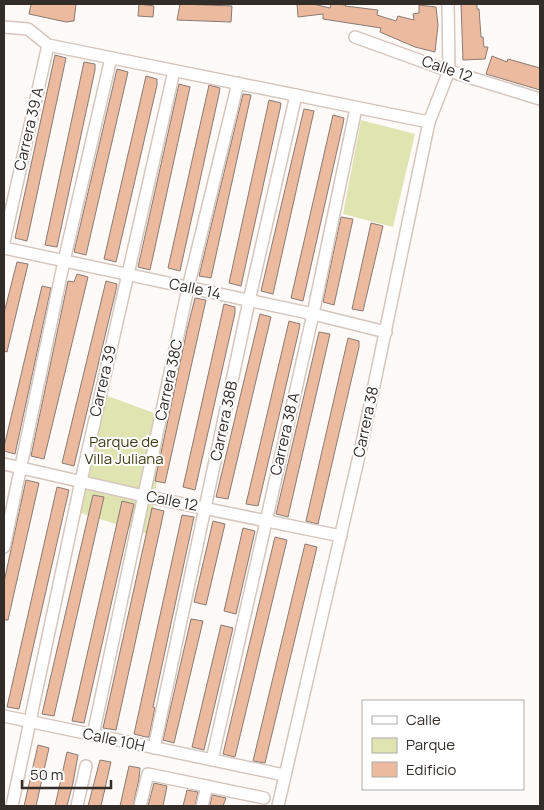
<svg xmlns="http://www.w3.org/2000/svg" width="544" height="810" font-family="Manrope,sans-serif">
<rect width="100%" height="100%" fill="#fdfaf8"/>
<!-- green -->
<g fill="#e0e4b1">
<polygon points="361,120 415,134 393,227 343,214"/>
<polygon points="94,391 165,417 150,535 81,513"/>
</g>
<!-- building -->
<g fill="#ecba9e" stroke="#897b74">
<polygon points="31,4 76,4 74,21 66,22 29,14"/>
<polygon points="139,4 154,6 153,17 138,16"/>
<polygon points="180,4 232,6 231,22 177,20"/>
<polygon points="297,4 313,4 330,8 331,4 336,4 346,5 345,6 378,10 377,15 396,21 398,16 414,20 413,14 419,13 419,5 436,7 438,25 435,52 415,47 380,32 381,28 323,19 323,14 298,17"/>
<polygon points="461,4 477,4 477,9 479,9 481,37 483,37 484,47 488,47 485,59 463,60"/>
<polygon points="55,55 66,58 27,241 15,238"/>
<polygon points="492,56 507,62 508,59 540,68 540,90 486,74"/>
<polygon points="84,62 95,64 95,70 57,247 45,245"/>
<polygon points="117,69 128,72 86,255 74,252"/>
<polygon points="146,76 157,79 157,85 116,262 104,259"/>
<polygon points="179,84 190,87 150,270 138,267"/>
<polygon points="209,85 220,88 219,94 180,271 168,268"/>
<polygon points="243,94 251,95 211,278 199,276"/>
<polygon points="269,100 281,103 280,109 241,286 229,283"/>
<polygon points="304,109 314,111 273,294 261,291"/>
<polygon points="333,115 344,118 343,124 303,301 291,298"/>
<polygon points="341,217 353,219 334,305 323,302"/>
<polygon points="371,223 383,226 363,311 352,309"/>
<polygon points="17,262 28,264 7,352 4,351 4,313"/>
<polygon points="77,274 88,277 44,459 31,456 68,281 74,282"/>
<polygon points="106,281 117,284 116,290 74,466 62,463"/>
<polygon points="42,286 51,288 15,454 4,451 4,447"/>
<polygon points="195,298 206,300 165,483 155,481 187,330"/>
<polygon points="224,304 235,307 235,313 195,490 183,487"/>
<polygon points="260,314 271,317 228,499 216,497"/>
<polygon points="289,321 300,324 299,330 258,506 246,504"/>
<polygon points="319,332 330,334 288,517 276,514"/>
<polygon points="348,338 359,341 359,347 318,524 306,521"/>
<polygon points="26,480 39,483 8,620 4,620 4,582"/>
<polygon points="57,487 69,490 19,709 7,707"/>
<polygon points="93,495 104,497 54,716 42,714"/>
<polygon points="122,501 134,504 84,723 72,721"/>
<polygon points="152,508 164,511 116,730 103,728"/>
<polygon points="182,515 194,517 153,707 155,708 149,737 146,737 134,734"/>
<polygon points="213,521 225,524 206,605 194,602"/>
<polygon points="243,528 255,531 236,614 224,611"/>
<polygon points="275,537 287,540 235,757 223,754"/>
<polygon points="305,544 317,547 265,763 253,761"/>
<polygon points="191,619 203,621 174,743 163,740"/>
<polygon points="221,625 233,628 204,750 192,747"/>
<polygon points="38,745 49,748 36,806 24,806"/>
<polygon points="67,752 78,755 73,783 67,806 55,806"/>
<polygon points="100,760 111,762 101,806 88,806"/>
<polygon points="129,766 140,768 139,779 133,806 120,806"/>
<polygon points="154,783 167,786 163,806 148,806"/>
<polygon points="187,790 198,792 195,806 183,806"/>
<polygon points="212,795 226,798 223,806 210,806"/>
</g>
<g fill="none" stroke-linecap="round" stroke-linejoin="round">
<!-- street casing -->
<g stroke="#d5c6be" stroke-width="14">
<g id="street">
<polyline points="4,27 28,29 48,45 429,122"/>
<polyline points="355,37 449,71 540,99"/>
<polyline points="4,242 48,45"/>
<polyline points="4,248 313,314 386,332"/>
<polyline points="4,464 144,496 341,536"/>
<polyline points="4,547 64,261 111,58"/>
<polyline points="4,716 284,775"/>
<polyline points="93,735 188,288 238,83"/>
<polyline points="154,748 249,301 296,95"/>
<polyline points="212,760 313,314 356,108"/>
<polyline points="12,806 81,481 174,71"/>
<polyline points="77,806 86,766"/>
<polyline points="140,806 148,774 264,798"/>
<polyline points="202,806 207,786"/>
<polyline points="278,806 362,443 429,122 449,71 448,4"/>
</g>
</g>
<!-- street -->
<use href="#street" stroke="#fff" stroke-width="11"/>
</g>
<g text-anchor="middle" stroke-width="4" stroke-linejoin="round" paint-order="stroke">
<!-- street labels -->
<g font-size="15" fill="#332d2a" stroke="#fff">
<text transform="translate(447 69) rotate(19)" y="5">Calle 12</text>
<text transform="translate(29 129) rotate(-77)" y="5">Carrera 39 A</text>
<text transform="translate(195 289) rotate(12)" y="5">Calle 14</text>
<text transform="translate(169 380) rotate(-78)" y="5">Carrera 38C</text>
<text transform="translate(103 381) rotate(-77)" y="5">Carrera 39</text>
<text transform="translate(224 421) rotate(-78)" y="5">Carrera 38B</text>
<text transform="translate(366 422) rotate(-78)" y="5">Carrera 38</text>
<text transform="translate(285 434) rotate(-77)" y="5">Carrera 38 A</text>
<text transform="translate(172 501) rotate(11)" y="5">Calle 12</text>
<text transform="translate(114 740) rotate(12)" y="5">Calle 10H</text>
</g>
<!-- park labels -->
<g font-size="15" fill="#3a3b13" stroke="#fff">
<text x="124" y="447">Parque de<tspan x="124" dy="17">Villa Juliana</tspan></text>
</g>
</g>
<!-- border -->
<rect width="544" height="810" fill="none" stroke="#332d2a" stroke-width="10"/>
<!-- legend -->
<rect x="362" y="700" width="162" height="90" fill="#ffffff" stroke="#adabaa"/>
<rect x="372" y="716" width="25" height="8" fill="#ffffff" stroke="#adabaa"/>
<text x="406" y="725" font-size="15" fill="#332d2a">Calle</text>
<rect x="372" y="738" width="25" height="15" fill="#e0e4b1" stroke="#adabaa"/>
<text x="406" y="750" font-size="15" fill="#332d2a">Parque</text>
<rect x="372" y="762" width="25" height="15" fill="#ecba9e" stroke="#adabaa"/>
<text x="406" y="775" font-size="15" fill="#332d2a">Edificio</text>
<!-- scale -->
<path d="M22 780v8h89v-8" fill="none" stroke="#332d2a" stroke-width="2.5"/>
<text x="30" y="780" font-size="15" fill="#332d2a" stroke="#ffffff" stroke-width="4" paint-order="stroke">50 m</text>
</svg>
